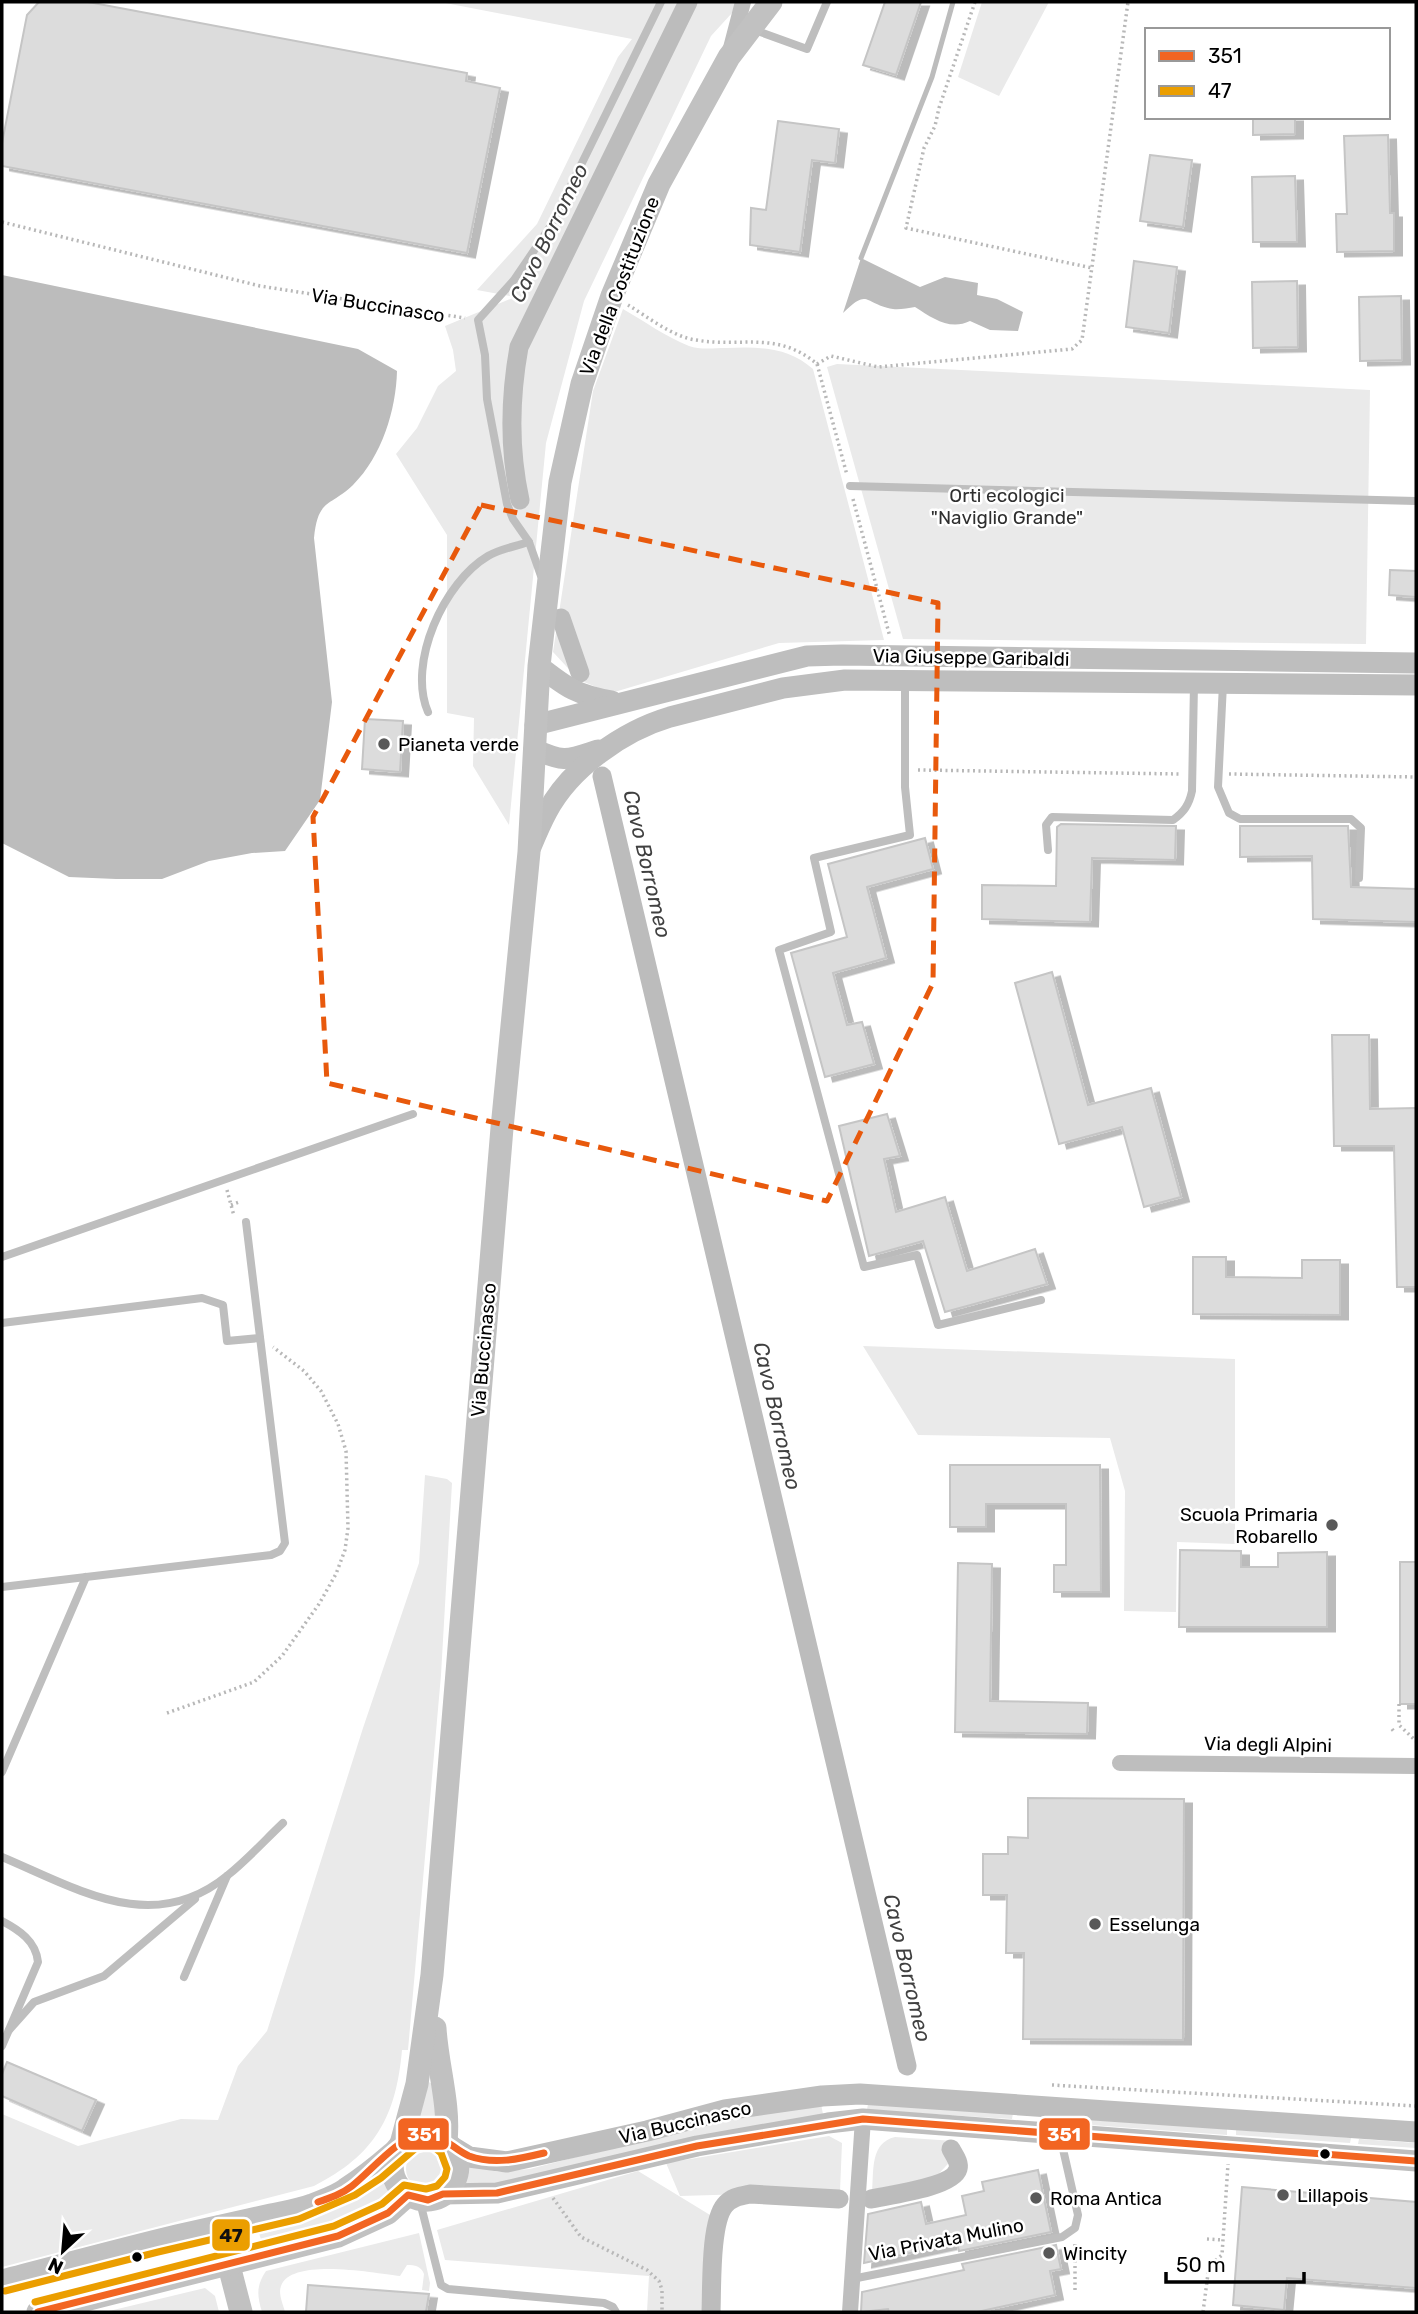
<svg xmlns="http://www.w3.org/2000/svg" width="1418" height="2314" font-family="Rubik,sans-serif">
<defs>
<filter id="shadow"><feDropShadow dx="8" dy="4.5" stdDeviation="0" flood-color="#0004"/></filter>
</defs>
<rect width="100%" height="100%" fill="#fff"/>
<!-- green -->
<g fill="#eaeaea">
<polygon points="440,2 742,2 711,36 584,301 546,443 509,825 473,766 474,718 447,713 447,535 396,454 417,428 438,386 456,371 453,350 445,326 515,297 477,290 537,224 618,57 632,39"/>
<polygon points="982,2 1049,2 999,96 958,77"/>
<path d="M623,309C644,321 666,337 689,346C700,350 714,348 726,348C758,347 787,346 813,369L884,640L779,643L611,693L579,680L553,652L593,391Z"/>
<polygon points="837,364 1370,390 1366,644 903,639 827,367"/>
<polygon points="863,1346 1235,1359 1235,1544 1177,1542 1176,1612 1124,1611 1125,1491 1110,1438 918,1435"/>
<path d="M425,1475L447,1479L452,1483L441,1675L408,2050H402C396,2117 375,2155 314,2186L2,2267V2114L78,2146L181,2119L218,2120L238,2066L267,2031L363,1728L419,1563Z"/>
<polygon points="427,2081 432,2084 441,2124 409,2130"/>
<polygon points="821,2104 823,2114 703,2136 495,2187 466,2183 469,2165 498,2172 530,2169 699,2125"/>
<polygon points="868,2104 1013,2113 1012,2119 867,2110"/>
<polygon points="1065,2118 1227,2129 1227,2135 1064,2123"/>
<polygon points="1236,2130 1351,2138 1350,2143 1236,2135"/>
<polygon points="829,2136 842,2143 840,2191 680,2196 666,2163"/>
<path d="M895,2137L954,2141L959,2152L932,2181L872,2191C874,2170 870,2143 895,2137Z"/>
<polygon points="1359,2139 1416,2143 1416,2148 1358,2144"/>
<circle cx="426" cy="2169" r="20"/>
<polygon points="638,2171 715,2218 707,2312 647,2312 649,2276 445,2260 437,2230"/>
<polygon points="380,2176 383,2177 395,2202 371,2217 263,2246 258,2230 288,2222"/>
<path d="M419,2233L430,2283L429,2291L422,2290L424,2274C421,2266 415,2265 407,2265L400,2276C375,2273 291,2257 281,2286C278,2294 283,2304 285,2312H262C257,2295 256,2286 266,2271Z"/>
<polygon points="205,2288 215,2296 219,2312 105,2312"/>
</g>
<!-- water -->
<g fill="#bcbcbc">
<path d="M861,258L920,287L945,277L978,283L977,295L997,299L1023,312L1018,331L990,330L970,321C950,331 932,318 915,307C908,308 899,310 893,309C864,304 869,287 843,313Z"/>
<path d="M2,275L358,349L397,371C396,410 382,456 353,485C330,507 318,498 314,538L332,702L320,800L285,851L252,853L209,861L162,879H116L69,877L2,843Z"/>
</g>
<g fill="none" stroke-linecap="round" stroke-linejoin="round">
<!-- stream -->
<polyline stroke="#bcbcbc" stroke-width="5" points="861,258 932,77 953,2"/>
<!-- canal -->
<g stroke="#bcbcbc" stroke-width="19">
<path d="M520,500C509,450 510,397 519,347L688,2"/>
<polyline points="561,618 580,673"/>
<polyline points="602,776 907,2066"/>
<path d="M871,2199C889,2195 953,2187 958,2169C960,2162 954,2155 951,2149"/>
<path d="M711,2312C712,2287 710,2222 725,2205C732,2197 740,2196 750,2194L839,2199"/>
</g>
</g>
<!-- building -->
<g fill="#dcdcdc" stroke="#c5c5c5" stroke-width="2" filter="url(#shadow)">
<polygon points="39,2 88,2 467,73 466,81 500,88 467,253 2,166 2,143 27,15"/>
<polygon points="885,2 921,2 896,75 863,65"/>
<polygon points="1253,117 1295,117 1295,134 1253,135"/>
<polygon points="778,121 839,129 835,163 812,160 800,252 750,245 751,208 766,210"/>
<polygon points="1388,135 1390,213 1394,213 1394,251 1337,252 1336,214 1347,214 1344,136"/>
<polygon points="1150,155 1192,160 1183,227 1140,221"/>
<polygon points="1295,176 1297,242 1253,242 1252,177"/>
<polygon points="1134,261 1177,267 1169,333 1126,327"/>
<polygon points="1297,281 1298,347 1253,348 1252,282"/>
<polygon points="1401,296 1402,360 1360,361 1359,297"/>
<polygon points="1390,570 1416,571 1416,597 1389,595"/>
<polygon points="365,719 403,721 400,772 362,769"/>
<polygon points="1061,824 1176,826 1175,860 1092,858 1090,922 982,919 982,885 1056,886 1057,827"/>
<polygon points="1240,826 1348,826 1351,887 1416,889 1416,922 1313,919 1312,856 1240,857"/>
<polygon points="925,838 933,869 867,887 886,958 833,973 847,1025 862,1022 874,1064 825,1077 791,953 847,937 828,864"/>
<polygon points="1052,972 1088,1105 1151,1088 1181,1197 1144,1207 1122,1127 1059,1144 1015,983"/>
<polygon points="1332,1035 1369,1035 1370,1109 1416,1108 1416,1287 1397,1287 1394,1146 1334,1146"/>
<polygon points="887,1114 900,1156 884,1159 896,1212 945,1197 967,1271 1035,1249 1047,1284 945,1312 923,1241 869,1256 839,1126"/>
<polygon points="1193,1257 1226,1257 1226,1277 1302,1278 1302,1260 1340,1260 1340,1315 1193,1314"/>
<polygon points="950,1465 1100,1465 1101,1592 1054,1592 1054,1565 1066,1565 1066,1504 986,1504 986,1527 950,1527"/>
<polygon points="1180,1550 1241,1551 1241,1567 1278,1567 1278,1553 1327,1552 1327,1627 1179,1627"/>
<rect x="1400" y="1562" width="16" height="142"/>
<polygon points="958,1563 992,1564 990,1701 1088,1703 1087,1734 955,1732"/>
<polygon points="1028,1798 1184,1799 1183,2040 1023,2039 1024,1953 1006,1953 1007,1895 983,1895 983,1854 1008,1854 1008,1837 1028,1838"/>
<polygon points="7,2062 96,2100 82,2131 2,2096 2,2074"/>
<polygon points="1038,2170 1051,2232 959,2251 957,2243 864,2263 868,2214 921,2202 926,2224 966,2215 962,2196 984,2191 982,2182"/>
<polygon points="1242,2187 1416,2202 1416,2288 1287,2278 1284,2310 1233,2305"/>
<polygon points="1056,2245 1061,2269 1050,2271 1055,2295 977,2312 889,2312 888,2309 861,2312 862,2292 964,2270 962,2264"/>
<polygon points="308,2285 429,2294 426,2312 306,2312"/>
</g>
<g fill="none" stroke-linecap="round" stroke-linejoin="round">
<!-- path -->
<g stroke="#b8b8b8" stroke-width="3.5" stroke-dasharray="2 3.5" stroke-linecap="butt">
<polyline points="975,2 939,108 935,126 924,148 906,228 1092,268"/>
<polyline points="2,222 260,286 465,318"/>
<path d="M628,305C648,317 673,337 696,340C740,348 777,330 817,364L847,475"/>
<polyline points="817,364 831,356 878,367 1072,349 1082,340 1128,2"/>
<polyline points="853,499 890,637"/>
<polyline points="918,770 1180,774"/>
<polyline points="1229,774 1416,777"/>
<polyline points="227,1190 234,1216"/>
<polyline points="231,1205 239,1202"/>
<polyline points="1399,1704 1399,1725 1416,1741"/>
<polyline points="167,1713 254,1682 282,1656 319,1604 336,1574 345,1550 348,1528 346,1451 338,1424 321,1391 304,1371 273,1347"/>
<polyline points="1392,1729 1395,1733"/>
<polyline points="1052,2085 1416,2106"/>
<polyline points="553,2198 581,2237 647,2270 659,2281 662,2290 662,2312"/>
<polyline points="1207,2239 1223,2240"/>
<polyline points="1075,2244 1075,2293"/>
<polyline points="1203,2312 1209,2266 1222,2255 1228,2164"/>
</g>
<!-- service -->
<g stroke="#bebebe" stroke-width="8">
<polyline points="752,29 807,49 827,2"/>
<polyline points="850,486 1416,501"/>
<polyline points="541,576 529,542 513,519 507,504 487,399 485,355 478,320 514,280 552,224 661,2"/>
<polyline points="905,681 905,787 910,835 814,858 831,932 779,950 864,1267 917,1255 938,1325 1041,1300"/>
<polyline points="1223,684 1218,787 1229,813 1240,819 1351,819 1361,828 1359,878"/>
<path d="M428,712C407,663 444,582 488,556C500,549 516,546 529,542"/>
<path d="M1048,850L1046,825L1052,817L1173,820C1184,812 1189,805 1192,791L1194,684"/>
<polyline points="2,1257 413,1114"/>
<polyline points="2,1323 202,1298 223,1305 227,1341 260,1338"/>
<polyline points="2,1587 271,1555 280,1551 285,1543 246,1222"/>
<polyline points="2,1772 86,1577"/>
<path d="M2,1857C78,1889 153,1937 228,1875C248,1859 265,1840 283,1823"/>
<path d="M2,1921C19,1930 36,1941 38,1962L2,2046"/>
<polyline points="184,1977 227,1876"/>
<polyline points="9,2030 34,2002 104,1976 195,1899"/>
<polyline points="420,2202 441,2285 448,2289 604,2303 613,2307 616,2312"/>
<polyline points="852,2279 1062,2237 1075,2228 1078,2215 1060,2136"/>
</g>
<!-- minor -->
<g stroke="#bebebe" stroke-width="16">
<polyline points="731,48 743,2"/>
<polyline points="1120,1763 1416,1766"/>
<polyline points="850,2312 863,2119"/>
</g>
<!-- tertiary -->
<g stroke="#bebebe" stroke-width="21">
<path d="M539,666C567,688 577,695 612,701"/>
<polyline points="535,725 807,656 842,655 1416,663"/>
<path d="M534,749C565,763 567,760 598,750"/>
<path d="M531,847C536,835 541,823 547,812C570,768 623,731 670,717L783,688L845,680L1416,685"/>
<polyline points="451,2146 469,2157 507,2162 647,2131 725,2110 822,2096 860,2094 1416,2132"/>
<polyline points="443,2194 497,2193 697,2146 828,2123 863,2119 1416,2161"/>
</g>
<!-- secondary -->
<g stroke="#c1c1c1" stroke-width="23">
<path d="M435,2028C437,2065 450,2104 446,2141"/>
<polyline points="401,2144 417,2084 432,1975 502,1128 529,852 539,666 560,482 582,384 612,296 659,184 729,57 771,2"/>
<polyline points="219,2227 241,2312"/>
<path d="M2,2281C60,2266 119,2250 177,2236C209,2229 240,2222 271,2215C285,2212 299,2210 312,2205C324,2200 337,2196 346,2189C363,2178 378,2166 393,2153C398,2149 401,2142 408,2139C412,2136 418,2134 423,2134C448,2133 466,2159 454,2182C435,2221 375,2191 397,2149"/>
<polyline points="38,2312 338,2236 388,2213 408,2195"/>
</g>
<!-- bus-1 casing -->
<g stroke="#fff" stroke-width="12">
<g id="bus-1">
<path d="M318,2202C330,2198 342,2194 352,2186C370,2172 399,2137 421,2134C440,2131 454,2150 469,2156C494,2165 519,2159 544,2153"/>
<polyline points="38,2312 338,2236 388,2213 408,2195 428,2200 443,2194 497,2193 697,2146 863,2119 1416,2161"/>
</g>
</g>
<!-- bus-2 casing -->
<g stroke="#fff" stroke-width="12">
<polyline id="bus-2" points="5,2291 158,2252 299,2219 355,2195 381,2178 416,2148 426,2145 434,2147 441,2153 447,2169 445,2177 437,2186 426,2189 404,2185 382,2204 334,2226 35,2302"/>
</g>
<!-- bus-1 -->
<use href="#bus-1" stroke="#f26522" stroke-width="7"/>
<!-- bus-2 -->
<use href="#bus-2" stroke="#eb9e00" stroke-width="7"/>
</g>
<!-- marked area -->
<path fill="none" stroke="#e8590c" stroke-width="5" stroke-dasharray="14 9" stroke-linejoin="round" d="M481,505L938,603L933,983L827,1201L327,1083L313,817Z"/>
<!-- markers -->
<g fill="#595959" stroke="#fff" stroke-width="2.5">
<circle cx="384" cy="744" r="7"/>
<circle cx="1332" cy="1525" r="7"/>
<circle cx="1095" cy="1924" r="7"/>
<circle cx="1283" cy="2195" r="7"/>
<circle cx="1036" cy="2198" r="7"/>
<circle cx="1049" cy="2253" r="7"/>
</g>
<g fill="#000" stroke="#fff" stroke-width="2.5">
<circle cx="1325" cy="2154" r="6"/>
<circle cx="137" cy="2257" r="6"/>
</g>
<g text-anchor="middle" stroke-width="5" stroke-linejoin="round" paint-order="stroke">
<!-- street labels -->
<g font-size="19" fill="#000" stroke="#fff">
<text transform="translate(619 286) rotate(-69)" y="7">Via della Costituzione</text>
<text transform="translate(378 305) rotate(9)" y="7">Via Buccinasco</text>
<text transform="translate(971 657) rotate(1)" y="7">Via Giuseppe Garibaldi</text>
<text transform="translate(483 1350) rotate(-85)" y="7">Via Buccinasco</text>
<text transform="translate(1268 1744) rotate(1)" y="7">Via degli Alpini</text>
<text transform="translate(685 2122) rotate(-13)" y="7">Via Buccinasco</text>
<text transform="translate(946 2239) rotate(-11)" y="7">Via Privata Mulino</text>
</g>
<!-- park labels -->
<g font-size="19" fill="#2f2f2f" stroke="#fff">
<text x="1007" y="502">Orti ecologici<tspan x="1007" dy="22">"Naviglio Grande"</tspan></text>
</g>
<!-- poi labels -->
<g font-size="19" fill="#000" stroke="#fff" text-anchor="start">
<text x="398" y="751">Pianeta verde</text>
<text x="1318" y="1521" text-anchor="end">Scuola Primaria<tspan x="1318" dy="22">Robarello</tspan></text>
<text x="1109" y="1931">Esselunga</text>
<text x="1297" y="2202">Lillapois</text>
<text x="1050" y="2205">Roma Antica</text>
<text x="1063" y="2260">Wincity</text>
</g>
<!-- water labels -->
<g font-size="21" font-style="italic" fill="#404040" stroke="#fff">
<text transform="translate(549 233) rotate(-64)" y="7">Cavo Borromeo</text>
<text transform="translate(647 864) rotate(77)" y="7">Cavo Borromeo</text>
<text transform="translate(777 1416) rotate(77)" y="7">Cavo Borromeo</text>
<text transform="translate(907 1968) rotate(77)" y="7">Cavo Borromeo</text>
</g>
</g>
<g stroke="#fff" stroke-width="2.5">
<rect x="397" y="2117" width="53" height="34" rx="7" fill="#f26522"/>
<rect x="1038" y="2117" width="53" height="34" rx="7" fill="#f26522"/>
<rect x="211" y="2218" width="40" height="34" rx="7" fill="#eb9e00"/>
</g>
<g font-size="19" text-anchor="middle" font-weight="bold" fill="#fff">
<text x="424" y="2141">351</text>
<text x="1064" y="2141">351</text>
</g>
<g font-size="19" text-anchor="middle" font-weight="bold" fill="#111">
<text x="231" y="2242">47</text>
</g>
<!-- border -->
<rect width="1418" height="2314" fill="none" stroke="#000000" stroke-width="7"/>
<!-- legend -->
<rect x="1145" y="28" width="245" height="91" fill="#ffffff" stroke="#999999" stroke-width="2"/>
<rect x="1159" y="51" width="35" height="10" fill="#f26522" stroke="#999999" stroke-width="2"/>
<text x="1208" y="63" font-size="21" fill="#000000">351</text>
<rect x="1159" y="86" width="35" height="10" fill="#eb9e00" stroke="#999999" stroke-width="2"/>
<text x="1208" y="98" font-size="21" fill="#000000">47</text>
<!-- north arrow -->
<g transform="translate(63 2251) rotate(206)" stroke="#ffffff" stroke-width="5" paint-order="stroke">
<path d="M0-5L12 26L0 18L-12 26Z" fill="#000000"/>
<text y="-10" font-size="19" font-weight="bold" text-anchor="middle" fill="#000000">N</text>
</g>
<!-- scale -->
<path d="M1166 2272v10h138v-10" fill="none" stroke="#000000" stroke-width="3.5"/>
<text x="1176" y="2272" font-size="21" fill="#000000" stroke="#ffffff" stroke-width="5" paint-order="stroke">50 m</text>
</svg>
